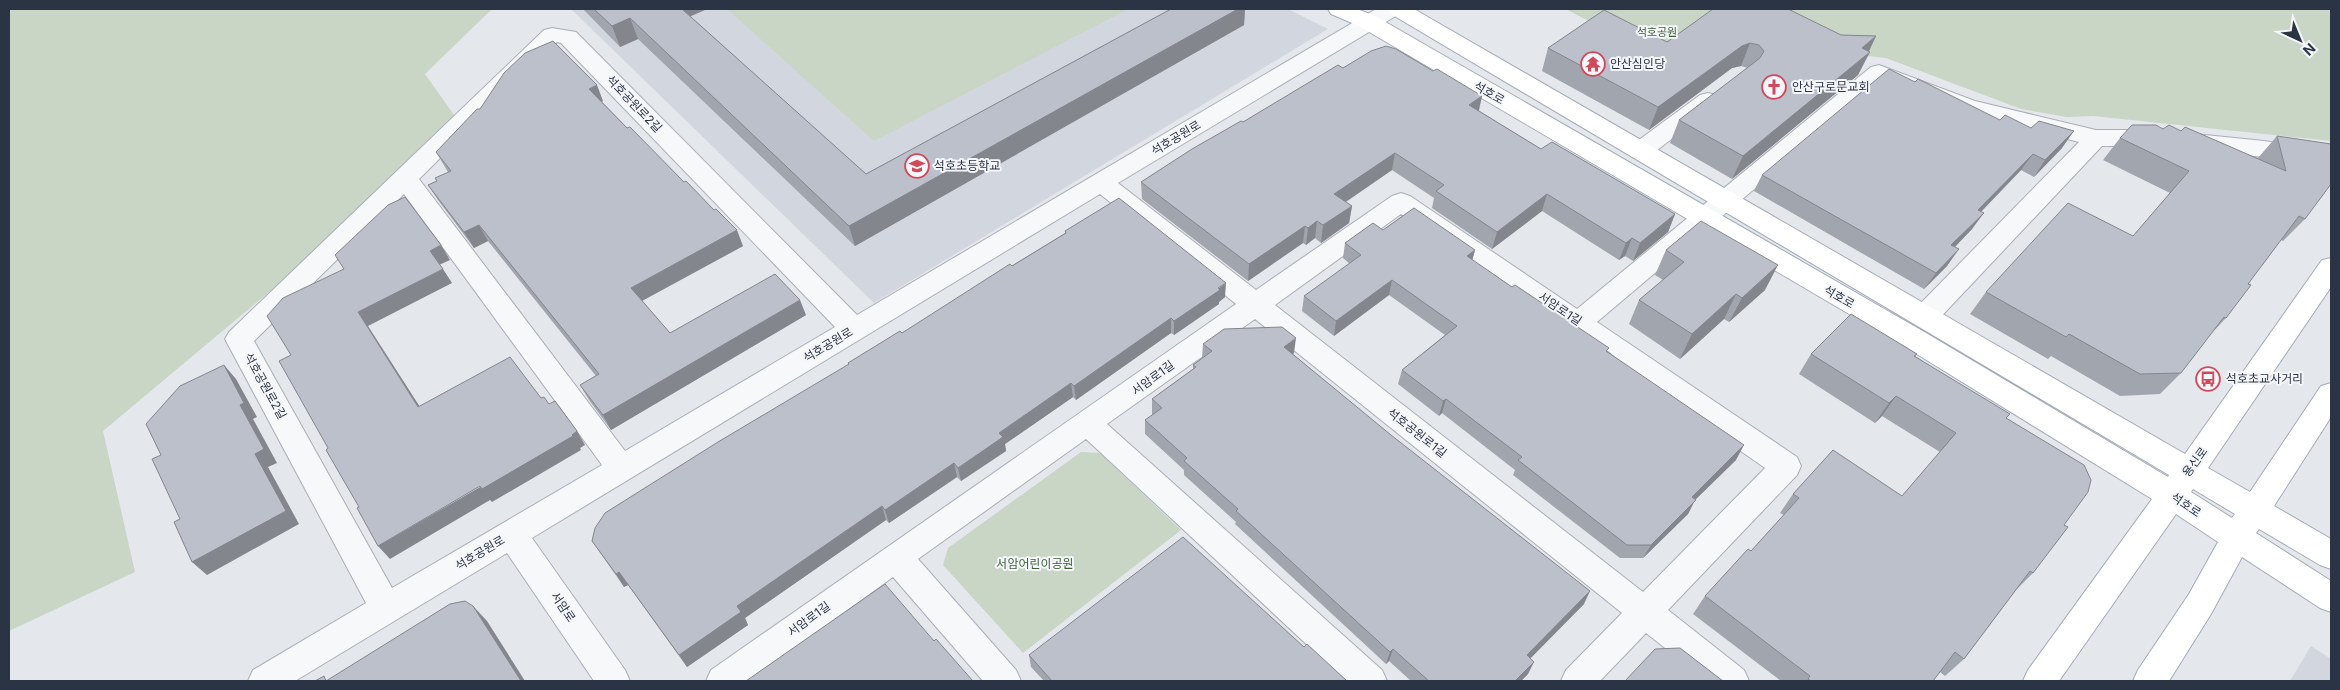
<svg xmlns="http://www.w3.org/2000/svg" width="2340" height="690" font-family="Inter,'Noto Sans KR',sans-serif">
<rect width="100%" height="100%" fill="#e4e7ec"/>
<!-- built -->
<g fill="#d2d6de">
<polygon points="571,9 1288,9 1328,29 874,303"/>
<polygon points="2311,646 2331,659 2331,681 2290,681"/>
</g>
<!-- green -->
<g fill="#c9d6c5">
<polygon points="9,9 492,9 425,74 464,129 103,431 135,572 9,631"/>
<polygon points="727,9 1128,9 874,141"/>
<polygon points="1566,9 1727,9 1660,59"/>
<polygon points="1737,9 2331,9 2331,141 2093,116 2067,117 2021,109 1886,58 1823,51"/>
<polygon points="1081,452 1100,453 1181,530 1023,653 943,565 948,548"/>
</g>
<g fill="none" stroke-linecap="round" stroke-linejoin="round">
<!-- minor casing -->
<g stroke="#a9aeb7" stroke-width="2">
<g id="minor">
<path d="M1376,9H1402L1399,14L1118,183L1256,290L1392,196L1401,193L1410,196L1577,309L1871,67L1879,65L1975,101L2096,130H2156L2264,141L2331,151V167L2264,157L2156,146H2102L1935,323L1925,326L1915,323L1912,316L1915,309L2079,142L1960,112L1882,81L1597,322L1797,457L1801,466L1797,475L1668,610L1744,670L1749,681H1707L1646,633L1600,681H1561L1566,670L1622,613L1255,319L1107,424L1382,670L1387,681H1346L1086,439L918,559L1016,670L1021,681H983L893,577L750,681H706L711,670L1236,304L1100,194L532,538L625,670L630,681H594L507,553L295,681H248L253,670L366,603L225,339L229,332L544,30L552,28L576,32L857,315ZM557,42L561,43L835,327L625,451L419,179ZM404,194L602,465L392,588L254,341ZM1401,214L1765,468L1643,592L1275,305Z"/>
<polygon points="1708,93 1716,95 1720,100 1716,105 1648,157 1640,159 1632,157 1628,151 1632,145 1700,95"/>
</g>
</g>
<!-- major casing -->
<g stroke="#a3abb8" stroke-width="2">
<path id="major" d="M1328,9H1357L1375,16L1926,333L2168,477L2169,475L1391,14L1388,9H1414L2185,454L2322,260L2331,258V287L2208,468L2250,492L2321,386L2331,383V417L2274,506L2331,539V569L2320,565L2259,529L2256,533L2331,581V612L2320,608L2242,557L2211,614L2169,681H2133L2138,670L2189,594L2218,542L2176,514L2059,681H2023L2028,670L2152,499L1907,348L1359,26L1331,14ZM2193,489L2235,514L2232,518L2191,492Z"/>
</g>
<!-- minor -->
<use href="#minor" fill="#f7f8fa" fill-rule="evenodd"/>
<!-- major -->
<use href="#major" fill="#fff" fill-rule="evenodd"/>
</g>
<!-- wall -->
<g fill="#a1a5ae">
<polygon points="583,9 707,9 690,16 866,174 1171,9 1245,9 1244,25 855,246 638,39 620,47"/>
<polygon points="1841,35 1876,36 1869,51 1858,75 1732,179 1670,143 1679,120 1748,68 1741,66 1732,68 1649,130 1542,71 1548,48 1667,42"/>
<polygon points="1343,68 1433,71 1482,96 1479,111 1541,149 1675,214 1668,232 1633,261 1625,256 1619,260 1542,211 1492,249 1432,208 1434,198 1392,170 1346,202 1352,206 1349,223 1321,243 1315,238 1306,245 1303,243 1248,281 1142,199 1141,182 1243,122"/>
<polygon points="1915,82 2062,148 2034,177 2021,170 1982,211 1972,229 1955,247 1947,266 1924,289 1754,191 1762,175"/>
<polygon points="603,101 602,102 743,246 642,301 670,333 806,315 611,430 589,400 580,385 596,376 488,241 474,248 438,200 428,185 436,181 448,172 436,152 480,109"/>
<polygon points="2163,129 2181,131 2258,158 2277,136 2305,219 2283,241 2281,240 2248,284 2226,318 2210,335 2181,373 2160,394 2120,396 2051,356 2048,359 1970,314 1986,292 2133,236 2170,193 2103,160 2120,138"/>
<polygon points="1383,230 1475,250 1472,260 1608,351 1736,460 1695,500 1688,514 1643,558 1620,558 1513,475 1515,470 1442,413 1439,416 1398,384 1402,370 1445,335 1389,295 1334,336 1302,311 1304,296 1350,264 1343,258 1345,243"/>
<polygon points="1065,231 1225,297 1219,302 1219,304 1174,335 1171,333 1076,400 1073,397 1005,444 1006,451 961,481 957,477 889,523 886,520 745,618 748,625 687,667 628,585 624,587 592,541 848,365 848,363 902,333 1065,233"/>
<polygon points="1666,250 1765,290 1729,322 1724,319 1680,359 1629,324 1639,300 1663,280 1655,275"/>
<polygon points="1203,344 1294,353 1293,354 1584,604 1530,658 1528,674 1521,681 1411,681 1389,661 1386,664 1235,524 1236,522 1184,475 1184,470 1145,434 1145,420 1153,414 1152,414 1152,399 1193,369 1193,365 1202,358"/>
<polygon points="1811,354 1917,354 1915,356 2006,418 2064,525 2033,573 2014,592 1964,659 1945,676 1940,672 1933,681 1781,681 1693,614 1705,596 1751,551 1784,515 1780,513 1793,494 1902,496 1940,452 1882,416 1875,423 1799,374"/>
<polygon points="1304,647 1347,681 1044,681 1031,667 1029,655"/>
</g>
<!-- shaded-wall -->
<g fill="#83868d">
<polygon points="675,9 707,9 680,21"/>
<polygon points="1238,9 1245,9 1244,25 855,246 849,226"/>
<polygon points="630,18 638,39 620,47 612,26"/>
<polygon points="1876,36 1867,55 1870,52 1858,75 1732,179 1743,156 1862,48"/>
<polygon points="1750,43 1741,66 1732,68 1649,130 1658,107 1742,46"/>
<polygon points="597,85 603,101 596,104 589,89"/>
<polygon points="1482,96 1478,113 1469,105"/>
<polygon points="2074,131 2062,148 2034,177 2045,160"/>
<polygon points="1395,153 1392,170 1332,211 1334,194"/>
<polygon points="2033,154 2021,170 1967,226 1978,210"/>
<polygon points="1547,194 1542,211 1492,249 1497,232"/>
<polygon points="1352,206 1349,223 1321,243 1323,225"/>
<polygon points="1984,213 1972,229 1940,262 1951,245"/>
<polygon points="1675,214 1668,232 1633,261 1640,243"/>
<polygon points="1317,221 1315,238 1306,245 1308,228"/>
<polygon points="479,225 488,241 474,248 464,232"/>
<polygon points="1305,226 1303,243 1248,281 1249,264"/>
<polygon points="737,230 743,246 638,303 631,288"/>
<polygon points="1632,238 1625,256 1619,260 1626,243"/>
<polygon points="441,245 450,260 439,265 430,251"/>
<polygon points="1959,249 1947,266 1924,289 1936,273"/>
<polygon points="1475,250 1471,265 1467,256"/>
<polygon points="1778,265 1765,290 1729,322 1742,298"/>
<polygon points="443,269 452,283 368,326 429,421 418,407 358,312"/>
<polygon points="1392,280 1389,295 1334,336 1336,321"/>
<polygon points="1226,283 1225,297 1219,302 1219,304 1174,335 1174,321"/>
<polygon points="1736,294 1724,319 1680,359 1692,334"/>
<polygon points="800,300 806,315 611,430 603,415"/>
<polygon points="1171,318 1171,333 1076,400 1074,386"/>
<polygon points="1296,338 1294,353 1282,361 1284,347"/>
<polygon points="224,365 236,379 257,417 253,419 277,463 268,467 299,524 207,575 192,562 255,454 240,405"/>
<polygon points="1071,383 1073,397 1005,444 1006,451 961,481 958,468 999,433"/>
<polygon points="1896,396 1882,416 1875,423 1889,403"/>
<polygon points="1446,399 1442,413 1439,416 1443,401"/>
<polygon points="577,431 585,445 580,448 581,450 492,502 490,500 390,559 378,546"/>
<polygon points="1744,445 1736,460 1695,500 1688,514 1643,558 1651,545 1692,497"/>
<polygon points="954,463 957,477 889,523 885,510"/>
<polygon points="882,506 886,520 745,618 748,625 687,667 679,655 737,606"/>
<polygon points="619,572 628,585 624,587 616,574"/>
<polygon points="1590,591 1584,604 1521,668 1527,655"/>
<polygon points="473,606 487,621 525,681 521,681"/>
<polygon points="1393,649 1389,661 1386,664 1390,652"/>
<polygon points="1534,662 1528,674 1521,681 1515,681"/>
</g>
<!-- building -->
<g fill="#bbc0ca" stroke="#83868d">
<polygon points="594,9 682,9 866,174 1171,9 1238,9 849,226 630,18 612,26"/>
<polygon points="1713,9 1788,9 1841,35 1876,36 1862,48 1870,52 1743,156 1679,120 1760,58 1764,51 1759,45 1750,43 1742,46 1658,107 1548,48 1604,10 1667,42"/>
<polygon points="553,41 597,85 589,89 627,128 630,127 684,182 686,181 714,210 716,209 737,230 631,288 670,333 775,274 800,300 603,415 580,385 599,374 479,225 464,232 428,185 437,181 435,178 451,171 436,152 477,109 480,109 504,73 525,53"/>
<polygon points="1386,46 1396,49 1433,71 1437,69 1482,96 1469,105 1541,149 1552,142 1675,214 1640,243 1632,238 1626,243 1547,194 1497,232 1436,191 1444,185 1395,153 1334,194 1352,206 1323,225 1317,221 1308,228 1305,226 1249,264 1141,182 1192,149 1241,121 1243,122 1338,65 1343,68 1371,51"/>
<polygon points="1889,69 1915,82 1918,79 2000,120 2005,115 2031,128 2039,121 2074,131 2045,160 2033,154 1978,210 1984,213 1951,245 1959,249 1936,273 1762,175"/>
<polygon points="2132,125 2156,125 2163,129 2169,125 2181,131 2185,127 2286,171 2277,136 2331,144 2331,184 2305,219 2299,216 2248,284 2251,285 2226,318 2224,317 2181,373 2140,374 2069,334 2066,337 1986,292 2068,203 2133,236 2189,171 2120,138"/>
<polygon points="405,197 441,245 430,251 443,269 358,312 418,407 510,357 541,398 544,397 549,404 555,401 577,431 572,435 573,436 482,489 480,486 378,546 357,508 359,507 326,450 328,448 279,361 291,355 267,316 283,298 344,269 335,255 388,205"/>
<polygon points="1119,198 1226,283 1218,288 1220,290 1174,321 1171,318 1074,386 1071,383 999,433 1003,437 958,468 954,463 885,510 882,506 737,606 741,612 679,655 619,572 616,574 592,541 595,528 605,513 718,442 849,364 848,363 900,331 902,333 1010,264 1012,266 1066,233 1065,231"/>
<polygon points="1414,208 1475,250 1467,256 1512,287 1515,285 1609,348 1606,351 1744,445 1692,497 1696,500 1651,545 1627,545 1518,460 1522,457 1446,399 1443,401 1402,370 1457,326 1392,280 1336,321 1304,296 1361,255 1345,243 1373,223 1383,230"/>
<polygon points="1701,221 1778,265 1742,298 1736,294 1692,334 1639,300 1684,262 1666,250"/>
<polygon points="1851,314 1917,354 1914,356 2010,414 2006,418 2084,465 2091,480 2088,492 2064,525 2068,527 2033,573 2030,571 1964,659 1955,652 1933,681 1811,681 1808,679 1810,676 1705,596 1748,549 1751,551 1799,498 1793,494 1833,450 1902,496 1956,433 1896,396 1889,403 1811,354"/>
<polygon points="1282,327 1296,338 1284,347 1391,435 1590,591 1527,655 1534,662 1515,681 1429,681 1393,649 1390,652 1236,511 1238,509 1184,461 1187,458 1145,420 1162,408 1152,399 1196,367 1193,365 1212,351 1203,344 1224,329"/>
<polygon points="224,365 244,403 240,405 264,449 255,454 286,511 192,562 174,522 180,519 152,459 161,455 146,424 180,386"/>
<polygon points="1183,537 1304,647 1307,644 1347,681 1052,681 1029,655"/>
<polygon points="885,584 934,641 936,639 973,681 746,681"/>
<polygon points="465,601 473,606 521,681 315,681 324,676 326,681 450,604"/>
<polygon points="1680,648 1723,681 1625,681 1655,649"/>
</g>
<!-- icons -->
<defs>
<g id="temple-ring" transform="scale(1.25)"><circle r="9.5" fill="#f4f6f9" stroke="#d1495b" stroke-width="1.5"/><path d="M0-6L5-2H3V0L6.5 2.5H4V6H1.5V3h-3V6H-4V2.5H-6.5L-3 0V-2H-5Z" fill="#d1495b"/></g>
<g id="church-ring" transform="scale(1.25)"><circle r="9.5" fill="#f4f6f9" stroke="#d1495b" stroke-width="1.5"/><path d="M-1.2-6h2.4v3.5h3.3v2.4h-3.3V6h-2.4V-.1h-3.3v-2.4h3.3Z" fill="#d1495b"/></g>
<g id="school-ring" transform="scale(1.25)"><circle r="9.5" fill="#f4f6f9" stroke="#d1495b" stroke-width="1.5"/><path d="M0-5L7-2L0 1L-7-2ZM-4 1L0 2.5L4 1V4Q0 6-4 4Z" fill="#d1495b"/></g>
<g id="bus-ring" transform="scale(1.25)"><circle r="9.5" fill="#f4f6f9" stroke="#d1495b" stroke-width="1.5"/><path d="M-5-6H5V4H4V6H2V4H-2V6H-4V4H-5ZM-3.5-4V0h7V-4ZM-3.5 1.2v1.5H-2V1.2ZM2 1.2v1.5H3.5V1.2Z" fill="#d1495b"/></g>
</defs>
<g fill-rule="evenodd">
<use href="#temple-ring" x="1593" y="64"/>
<use href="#church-ring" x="1774" y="87"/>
<use href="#school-ring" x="917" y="166"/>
<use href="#bus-ring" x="2208" y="379"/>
</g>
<g text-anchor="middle" stroke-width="4" stroke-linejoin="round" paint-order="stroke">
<!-- far-park labels -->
<g font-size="11" fill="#3f6138" stroke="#f4f6f9">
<text x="1657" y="36">석호공원</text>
</g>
<!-- poi labels -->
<g font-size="12" fill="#2b3445" stroke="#f4f6f9" text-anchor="start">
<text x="1610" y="68">안산심인당</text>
<text x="1792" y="91">안산구로문교회</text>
<text x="934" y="170">석호초등학교</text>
<text x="2226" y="383">석호초교사거리</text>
</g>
<!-- street labels -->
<g font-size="12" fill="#2b3445" stroke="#f4f6f9">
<text transform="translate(1489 93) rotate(30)" y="4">석호로</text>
<text transform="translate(634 104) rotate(46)" y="4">석호공원로2길</text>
<text transform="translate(1176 138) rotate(-31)" y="4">석호공원로</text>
<text transform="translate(1839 297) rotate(30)" y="4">석호로</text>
<text transform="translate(1560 309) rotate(34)" y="4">서암로1길</text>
<text transform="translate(828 345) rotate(-31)" y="4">석호공원로</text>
<text transform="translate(1153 378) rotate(-36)" y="4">서암로1길</text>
<text transform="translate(265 386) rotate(61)" y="4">석호공원로2길</text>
<text transform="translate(1417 433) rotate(38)" y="4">석호공원로1길</text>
<text transform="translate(2195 462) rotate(-54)" y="4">용신로</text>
<text transform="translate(2186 505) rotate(34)" y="4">석호로</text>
<text transform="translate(480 553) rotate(-31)" y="4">석호공원로</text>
<text transform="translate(563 607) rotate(56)" y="4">서암로</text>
<text transform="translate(809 619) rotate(-36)" y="4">서암로1길</text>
</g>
<!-- park labels -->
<g font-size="12" fill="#3f6138" stroke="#f4f6f9">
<text x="1035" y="568">서암어린이공원</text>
</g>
</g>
<!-- border -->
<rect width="2340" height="690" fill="none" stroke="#2b3445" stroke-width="20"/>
<!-- north arrow -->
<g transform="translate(2300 40) rotate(136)" stroke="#f4f6f9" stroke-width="4" paint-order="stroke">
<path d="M0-4L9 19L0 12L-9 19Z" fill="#2b3445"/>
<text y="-8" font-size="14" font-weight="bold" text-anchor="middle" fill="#2b3445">N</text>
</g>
</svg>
